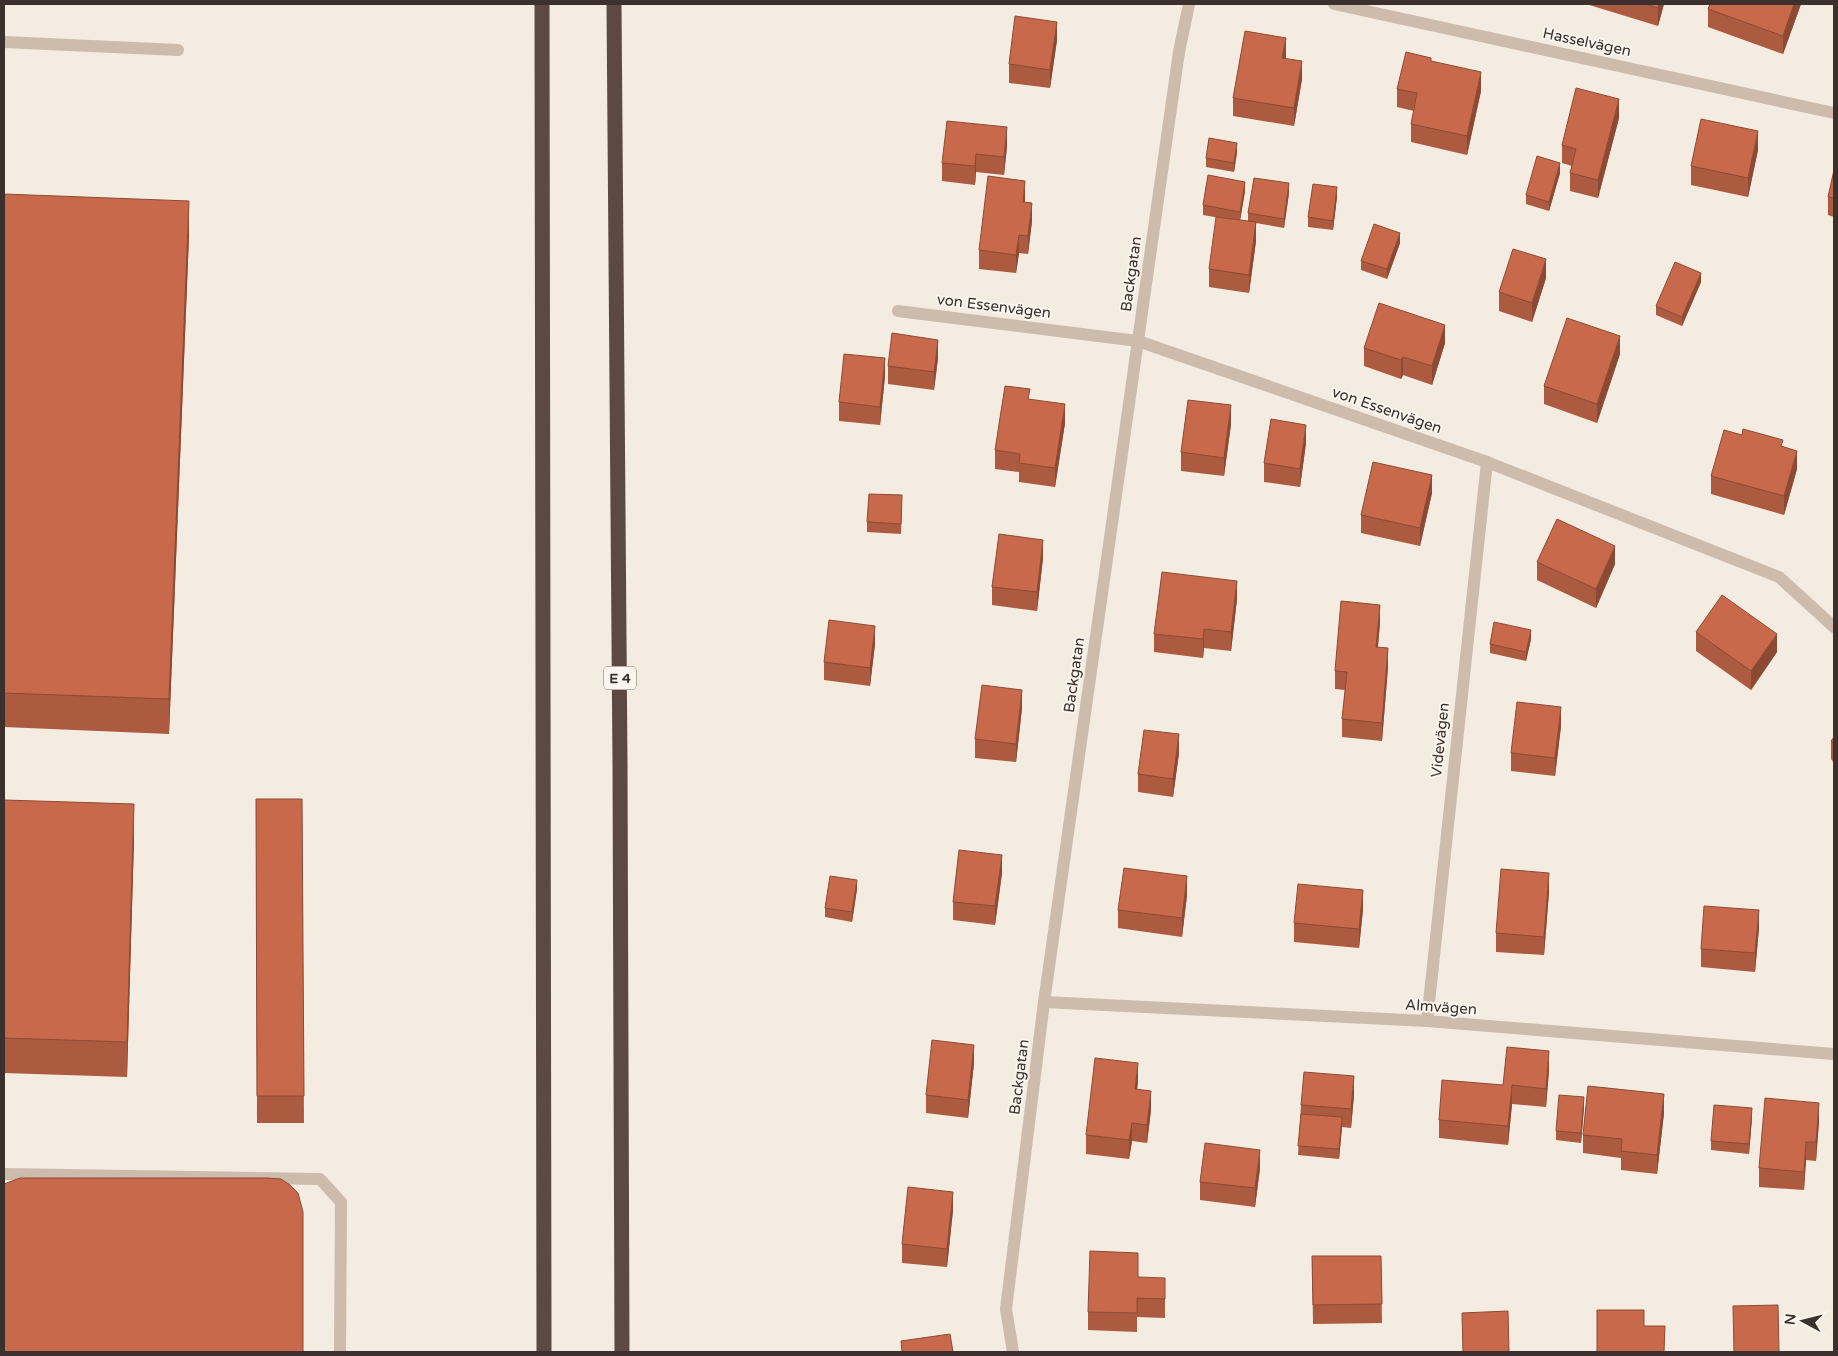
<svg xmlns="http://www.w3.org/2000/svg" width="1838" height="1356" font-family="'Varela Round',sans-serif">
<rect width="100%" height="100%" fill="#f4ebe1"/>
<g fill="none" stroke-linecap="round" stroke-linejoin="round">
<!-- lane -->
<g stroke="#cdbbac" stroke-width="12">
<polyline points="4,42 178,50"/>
<polyline points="4,1174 320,1179 341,1202 340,1352"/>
</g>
<!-- street -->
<g stroke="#cdbbac" stroke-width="12">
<polyline points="1334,4 1834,113"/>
<polyline points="898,311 1138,341 1487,462 1779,577 1834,627"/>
<polyline points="1044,1002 1427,1021 1834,1054"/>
<polyline points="1427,1021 1487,462"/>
<polyline points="1013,1352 1006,1309 1044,1002 1179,52 1189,4"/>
</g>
<!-- highway -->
<g stroke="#5c4a42" stroke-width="15">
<polyline points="542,4 544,1352"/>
<polyline points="614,4 620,765 622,1352"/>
</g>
</g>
<!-- wall -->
<g fill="#ac5a40">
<polygon points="1586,4 1664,4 1658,26"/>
<polygon points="1710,4 1801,4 1783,54 1708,27 1708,9"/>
<polygon points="1057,40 1050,88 1009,83 1009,64"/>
<polygon points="1285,58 1302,79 1294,126 1233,116 1233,98"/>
<polygon points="1431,61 1481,91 1467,155 1411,142 1411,124 1414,111 1397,107 1397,89"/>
<polygon points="1619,118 1598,198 1570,191 1570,173 1572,166 1562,163 1562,145"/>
<polygon points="1007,146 1004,175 976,172 975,185 942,181 942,163"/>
<polygon points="1758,150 1748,197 1691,185 1691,166"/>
<polygon points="1237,152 1234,172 1206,167 1206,158"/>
<polygon points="1834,170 1834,217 1828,215 1828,197"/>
<polygon points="1560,173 1549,211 1526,204 1526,195"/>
<polygon points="1245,191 1240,220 1248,221 1248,213 1289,193 1284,228 1256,223 1256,241 1249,293 1209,287 1209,269 1226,219 1203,215 1203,205"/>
<polygon points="4,194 189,235 169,734 4,727"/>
<polygon points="1337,197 1333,230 1308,227 1308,217"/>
<polygon points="1025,202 1032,221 1028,254 1019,253 1016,273 979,269 979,250"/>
<polygon points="1400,243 1387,279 1361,270 1361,261"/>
<polygon points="1546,278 1532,322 1499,311 1499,292"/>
<polygon points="1701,282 1682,326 1656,315 1656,306"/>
<polygon points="1445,343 1432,385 1403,375 1401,379 1364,366 1364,348"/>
<polygon points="1620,354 1597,423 1544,404 1544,386"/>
<polygon points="938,358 934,390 888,384 888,366"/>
<polygon points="885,376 880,425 839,421 839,402"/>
<polygon points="1030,399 1065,423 1055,487 1019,482 1019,472 995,469 995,450"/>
<polygon points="1231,424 1224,476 1181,471 1181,452"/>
<polygon points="1306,443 1300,487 1264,482 1264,463"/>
<polygon points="1783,447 1797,469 1784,515 1711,494 1711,476"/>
<polygon points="1432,493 1420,546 1361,533 1361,515"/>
<polygon points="902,505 901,534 867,532 867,522"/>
<polygon points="1043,558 1037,611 992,605 992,587"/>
<polygon points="1537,562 1615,564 1596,608 1537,580"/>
<polygon points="1237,599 1231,651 1204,648 1203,658 1154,652 1154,634"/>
<polygon points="1380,623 1378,647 1388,667 1382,741 1342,737 1342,719 1345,690 1335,689 1335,671"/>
<polygon points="1696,632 1777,652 1751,690 1696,651"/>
<polygon points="1531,639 1526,661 1490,653 1490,644"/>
<polygon points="875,644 870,686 824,680 824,662"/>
<polygon points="1022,708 1016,762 975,758 975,739"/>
<polygon points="1561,726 1555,776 1511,771 1511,753"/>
<polygon points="1834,737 1834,763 1831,759 1831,741"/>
<polygon points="1179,753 1173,797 1138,792 1138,774"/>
<polygon points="256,799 302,799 304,1123 257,1123"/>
<polygon points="4,800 134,839 127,1077 4,1073"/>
<polygon points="1002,873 995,925 953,920 953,902"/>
<polygon points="857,889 852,922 825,917 825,908"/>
<polygon points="1549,892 1544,955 1496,952 1496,933"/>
<polygon points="1187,895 1182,937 1118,928 1118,910"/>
<polygon points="1363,909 1359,948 1294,942 1294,923"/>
<polygon points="1759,928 1755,972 1701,967 1701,949"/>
<polygon points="974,1063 968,1118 926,1113 926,1095"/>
<polygon points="1549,1070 1546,1107 1512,1104 1508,1145 1439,1138 1439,1120 1503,1085"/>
<polygon points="1138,1081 1137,1090 1151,1110 1147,1143 1132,1141 1129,1159 1086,1154 1086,1135"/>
<polygon points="1354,1095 1351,1128 1342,1127 1339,1159 1298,1155 1301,1105"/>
<polygon points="1584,1107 1581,1143 1556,1140 1556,1131"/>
<polygon points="1664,1113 1657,1174 1621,1170 1621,1158 1583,1153 1583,1135"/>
<polygon points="1752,1117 1749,1154 1711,1150 1711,1141"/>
<polygon points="1819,1121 1816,1161 1806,1160 1804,1190 1759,1187 1759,1168"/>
<polygon points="1260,1168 1255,1207 1200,1200 1200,1182"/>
<polygon points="953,1210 947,1267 902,1263 902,1244"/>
<polygon points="1312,1256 1381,1256 1382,1323 1313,1324"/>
<polygon points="1138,1277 1165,1296 1165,1318 1137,1317 1137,1332 1088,1330 1088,1312"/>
</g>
<!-- shaded-wall -->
<g fill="#8c4a34">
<polygon points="1659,4 1664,4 1658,26 1658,8"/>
<polygon points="1794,4 1801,4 1783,54 1783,36"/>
<polygon points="1057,22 1057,40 1050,88 1050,70"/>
<polygon points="1286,38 1286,57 1282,76 1282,58"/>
<polygon points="1302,61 1302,79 1294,126 1294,108"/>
<polygon points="1481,72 1481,91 1467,155 1467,136"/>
<polygon points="1619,99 1619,118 1598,198 1598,180"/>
<polygon points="1007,127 1007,146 1004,175 1004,157"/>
<polygon points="1758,131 1758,150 1748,197 1748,178"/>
<polygon points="1237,143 1237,152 1234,172 1234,163"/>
<polygon points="976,154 976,172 975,185 975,166"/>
<polygon points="1560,163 1560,173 1549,211 1549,202"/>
<polygon points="1025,181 1025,200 1023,220 1023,202"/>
<polygon points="1245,182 1245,191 1240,221 1240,212"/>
<polygon points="1289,183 1289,193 1284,228 1284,219"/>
<polygon points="1337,187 1337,197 1333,230 1333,221"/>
<polygon points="189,201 189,235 169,734 169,699"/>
<polygon points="1032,203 1032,221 1028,254 1028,236"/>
<polygon points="1256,222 1256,241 1249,293 1249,275"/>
<polygon points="1400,233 1400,243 1387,279 1387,269"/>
<polygon points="1019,235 1019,253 1016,273 1016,255"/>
<polygon points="1546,259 1546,278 1532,322 1532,303"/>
<polygon points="1701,273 1701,282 1682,326 1682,317"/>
<polygon points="1445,325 1445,343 1432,385 1432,366"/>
<polygon points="1620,336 1620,354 1597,423 1597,404"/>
<polygon points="938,340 938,358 934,390 934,372"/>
<polygon points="1403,357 1403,375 1401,379 1401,360"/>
<polygon points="885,358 885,376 880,425 880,407"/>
<polygon points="1065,404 1065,423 1055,487 1055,468"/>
<polygon points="1231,405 1231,424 1224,476 1224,458"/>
<polygon points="1306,425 1306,443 1300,487 1300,469"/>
<polygon points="1797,451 1797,469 1784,515 1784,496"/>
<polygon points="1432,475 1432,493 1420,546 1420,528"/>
<polygon points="1043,540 1043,558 1037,611 1037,592"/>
<polygon points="1615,546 1615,564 1596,608 1596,589"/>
<polygon points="1237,581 1237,599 1231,651 1231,632"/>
<polygon points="1380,605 1380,623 1376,665 1376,647"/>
<polygon points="875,626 875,644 870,686 870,668"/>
<polygon points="1204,629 1204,648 1203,658 1203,639"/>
<polygon points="1531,630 1531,639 1526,661 1526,652"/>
<polygon points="1777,634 1777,652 1751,690 1751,671"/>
<polygon points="1388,648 1388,667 1382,741 1382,723"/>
<polygon points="1022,690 1022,708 1016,762 1016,744"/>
<polygon points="1561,707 1561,726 1555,776 1555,758"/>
<polygon points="1179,734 1179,753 1173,797 1173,779"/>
<polygon points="134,804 134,839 127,1077 127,1042"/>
<polygon points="1002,855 1002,873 995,925 995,906"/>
<polygon points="1549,873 1549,892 1544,955 1544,937"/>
<polygon points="1187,876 1187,895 1182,937 1182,918"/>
<polygon points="857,880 857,889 852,922 852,912"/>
<polygon points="1363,890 1363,909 1359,948 1359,929"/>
<polygon points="1759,910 1759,928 1755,972 1755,953"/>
<polygon points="974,1045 974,1063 968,1118 968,1100"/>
<polygon points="1549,1051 1549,1070 1546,1107 1546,1089"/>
<polygon points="1138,1063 1138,1081 1135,1108 1135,1089"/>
<polygon points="1354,1076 1354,1095 1351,1128 1351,1109"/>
<polygon points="1512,1085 1512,1104 1508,1145 1508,1126"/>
<polygon points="1151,1091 1151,1110 1147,1143 1147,1125"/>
<polygon points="1664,1094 1664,1113 1657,1174 1657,1155"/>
<polygon points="1584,1097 1584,1107 1581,1143 1581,1133"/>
<polygon points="1819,1103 1819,1121 1816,1161 1816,1142"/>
<polygon points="1752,1108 1752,1117 1749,1154 1749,1144"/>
<polygon points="1342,1117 1342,1127 1339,1159 1339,1149"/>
<polygon points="1132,1123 1132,1141 1129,1159 1129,1140"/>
<polygon points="1806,1142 1806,1160 1804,1190 1804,1172"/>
<polygon points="1260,1150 1260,1168 1255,1207 1255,1188"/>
<polygon points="953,1192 953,1210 947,1267 947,1249"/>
</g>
<!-- building -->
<g fill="#c8694b" stroke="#8c4a34">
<polygon points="1645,4 1659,4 1658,8"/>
<polygon points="1710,4 1794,4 1783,36 1708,9"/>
<polygon points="1015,16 1057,22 1050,70 1009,64"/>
<polygon points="1245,31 1286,38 1282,58 1302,61 1294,108 1233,98"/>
<polygon points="1406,52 1431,58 1431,61 1481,72 1467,136 1411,124 1417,93 1397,89"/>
<polygon points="1576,88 1619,99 1598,180 1570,173 1576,149 1562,145"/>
<polygon points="1701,119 1758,131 1748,178 1691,166"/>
<polygon points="947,121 1007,127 1004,157 976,154 975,166 942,163"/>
<polygon points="1209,138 1237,143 1234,163 1206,158"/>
<polygon points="1537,156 1560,163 1549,202 1526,195"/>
<polygon points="1834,170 1834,198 1828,197"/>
<polygon points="1208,175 1245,182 1240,212 1203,205"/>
<polygon points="988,176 1025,181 1023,202 1032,203 1028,236 1019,235 1016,255 979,250"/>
<polygon points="1254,178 1289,183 1284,219 1248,213"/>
<polygon points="1313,184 1337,187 1333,221 1308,217"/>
<polygon points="4,194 189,201 169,699 4,693"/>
<polygon points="1216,217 1256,222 1249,275 1209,269"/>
<polygon points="1374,224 1400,233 1387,269 1361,261"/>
<polygon points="1513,249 1546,259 1532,303 1499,292"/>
<polygon points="1675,262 1701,273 1682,317 1656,306"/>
<polygon points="1379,303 1445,325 1432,366 1403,357 1401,360 1364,348"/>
<polygon points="1567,318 1620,336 1597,404 1544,386"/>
<polygon points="892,333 938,340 934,372 888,366"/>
<polygon points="844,354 885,358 880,407 839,402"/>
<polygon points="1005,386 1030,389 1028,399 1065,404 1055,468 1019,463 1020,454 995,450"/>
<polygon points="1188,400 1231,405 1224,458 1181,452"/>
<polygon points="1271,419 1306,425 1300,469 1264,463"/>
<polygon points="1743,429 1783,440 1781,446 1797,451 1784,496 1711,476 1724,430 1742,435"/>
<polygon points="1373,462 1432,475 1420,528 1361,515"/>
<polygon points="869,494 902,495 901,524 867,522"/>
<polygon points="1557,519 1615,546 1596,589 1537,562"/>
<polygon points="999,534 1043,540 1037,592 992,587"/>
<polygon points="1162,572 1237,581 1231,632 1204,629 1203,639 1154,634"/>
<polygon points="1722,595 1777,634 1751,671 1696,632"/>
<polygon points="1341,601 1380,605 1376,647 1388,648 1382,723 1342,719 1347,672 1335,671"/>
<polygon points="829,620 875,626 870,668 824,662"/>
<polygon points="1494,622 1531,630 1526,652 1490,644"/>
<polygon points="982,685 1022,690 1016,744 975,739"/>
<polygon points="1517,702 1561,707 1555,758 1511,753"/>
<polygon points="1144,730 1179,734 1173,779 1138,774"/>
<polygon points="1834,737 1834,744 1831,741"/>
<polygon points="256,799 302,799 304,1096 257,1096"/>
<polygon points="4,800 134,804 127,1042 4,1038"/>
<polygon points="959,850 1002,855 995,906 953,902"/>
<polygon points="1124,868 1187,876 1182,918 1118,910"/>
<polygon points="1501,869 1549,873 1544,937 1496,933"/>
<polygon points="830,876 857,880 852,912 825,908"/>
<polygon points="1298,884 1363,890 1359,929 1294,923"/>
<polygon points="1704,906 1759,910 1755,953 1701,949"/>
<polygon points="932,1040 974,1045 968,1100 926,1095"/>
<polygon points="1507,1047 1549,1051 1546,1089 1512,1085 1508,1126 1439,1120 1442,1080 1503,1085"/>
<polygon points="1095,1058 1138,1063 1135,1089 1151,1091 1147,1125 1132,1123 1129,1140 1086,1135"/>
<polygon points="1304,1072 1354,1076 1351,1109 1301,1105"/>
<polygon points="1588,1086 1664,1094 1657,1155 1621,1151 1622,1139 1583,1135"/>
<polygon points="1559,1095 1584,1097 1581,1133 1556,1131"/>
<polygon points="1765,1098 1819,1103 1816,1142 1806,1142 1804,1172 1759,1168"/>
<polygon points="1714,1105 1752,1108 1749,1144 1711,1141"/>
<polygon points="1301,1114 1342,1117 1339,1149 1298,1146"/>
<polygon points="1205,1143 1260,1150 1255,1188 1200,1182"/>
<polygon points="20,1178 267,1178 281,1179 290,1185 298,1193 303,1212 303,1352 4,1352 4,1184"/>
<polygon points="908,1187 953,1192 947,1249 902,1244"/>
<polygon points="1090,1251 1138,1253 1138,1277 1165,1278 1165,1299 1137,1298 1137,1313 1088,1312"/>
<polygon points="1312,1256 1381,1256 1382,1304 1313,1305"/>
<polygon points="1778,1305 1779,1352 1734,1352 1733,1306"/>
<polygon points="1597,1310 1644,1310 1644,1326 1665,1326 1664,1352 1597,1352"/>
<polygon points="1508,1311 1509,1352 1463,1352 1462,1313"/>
<polygon points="950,1334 953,1352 902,1352 901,1341"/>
</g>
<g text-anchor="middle" stroke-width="4" stroke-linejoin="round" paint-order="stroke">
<!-- shield labels -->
<rect fill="#fbf5ee" stroke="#756b66" stroke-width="1" x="604" y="666.5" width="32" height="23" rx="4"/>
<g font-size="14" font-weight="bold" fill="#3b302b">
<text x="620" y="683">E 4</text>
</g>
<!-- street labels -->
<g font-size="15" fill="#3b302b" stroke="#fbf5ee">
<text transform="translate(1587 42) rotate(12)" y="5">Hasselvägen</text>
<text transform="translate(1131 274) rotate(-82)" y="5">Backgatan</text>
<text transform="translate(994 306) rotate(7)" y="5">von Essenvägen</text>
<text transform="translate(1387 410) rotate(19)" y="5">von Essenvägen</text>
<text transform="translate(1074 675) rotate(-82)" y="5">Backgatan</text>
<text transform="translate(1440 740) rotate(-84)" y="5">Videvägen</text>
<text transform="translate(1441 1007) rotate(4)" y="5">Almvägen</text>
<text transform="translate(1019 1077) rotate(-83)" y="5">Backgatan</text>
</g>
</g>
<!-- border -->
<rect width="1838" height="1356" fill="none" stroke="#3b302b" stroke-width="10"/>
<!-- north arrow -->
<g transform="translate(1803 1321) rotate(277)" stroke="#fbf5ee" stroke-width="4" paint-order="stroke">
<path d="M0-4L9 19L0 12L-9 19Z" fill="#3b302b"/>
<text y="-8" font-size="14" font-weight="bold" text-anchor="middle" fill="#3b302b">N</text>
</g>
</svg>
